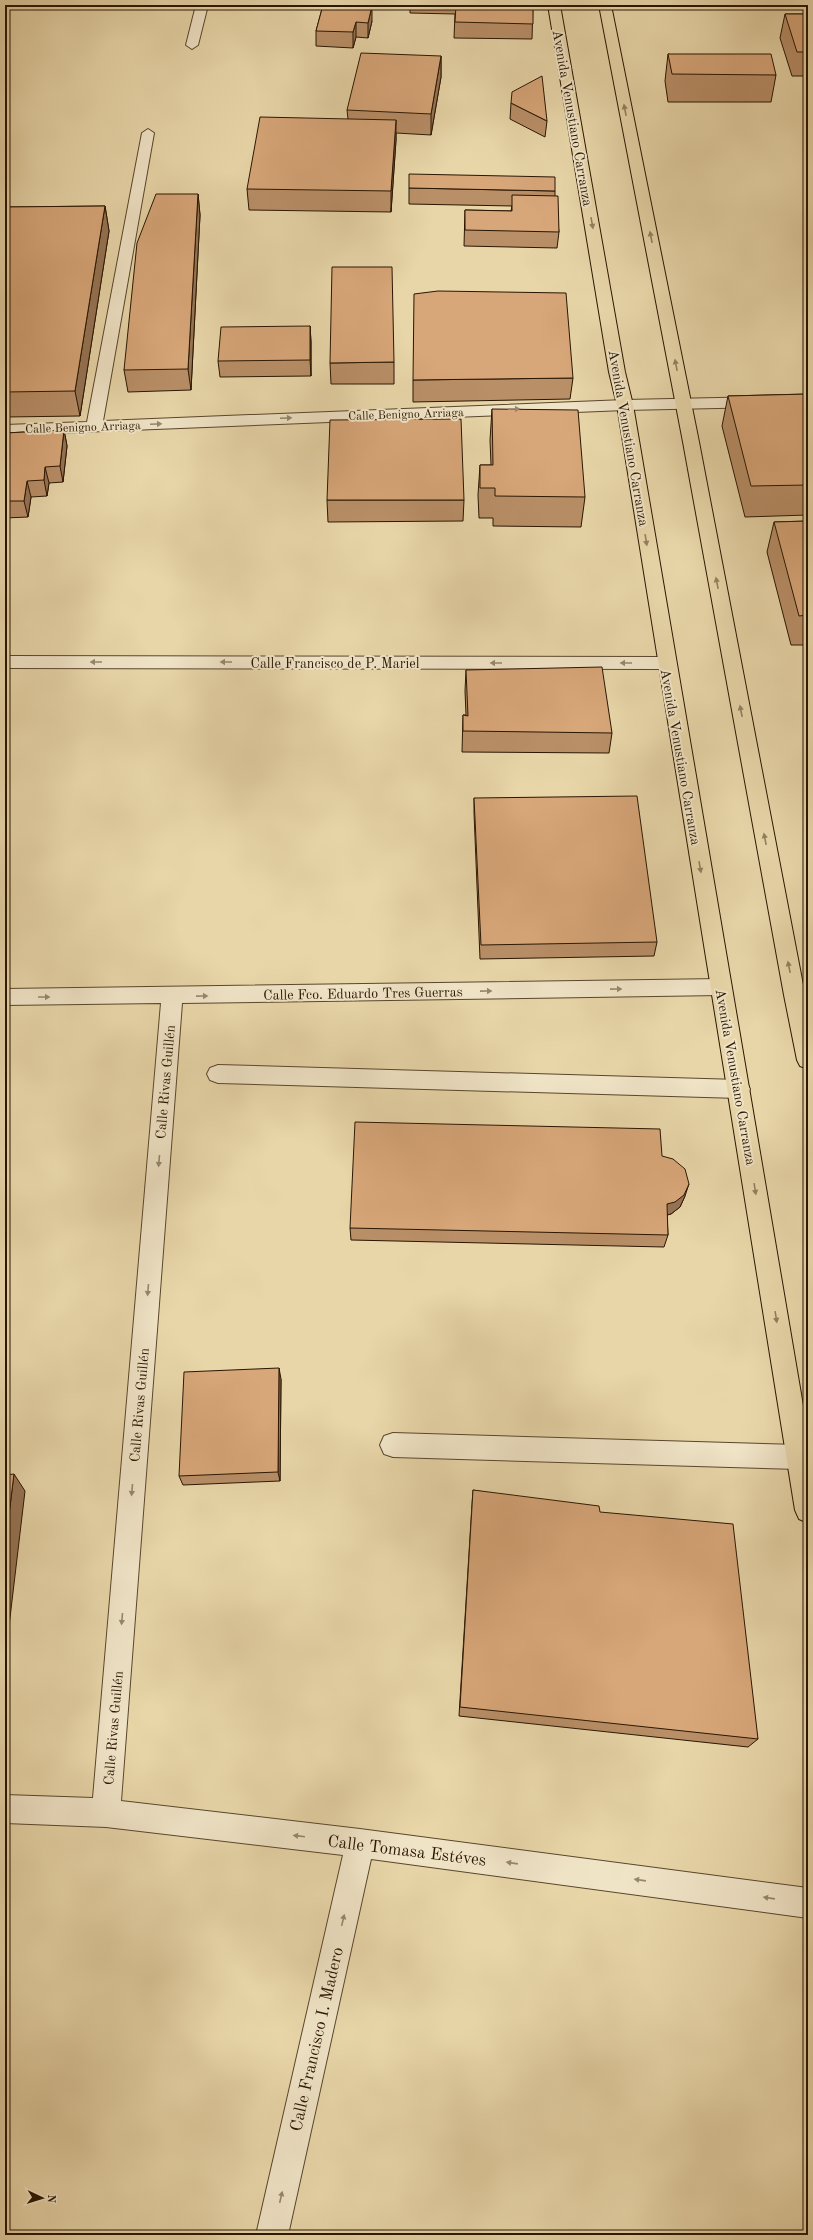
<svg xmlns="http://www.w3.org/2000/svg" width="813" height="2240" font-family="'Old Standard TT',serif">
<rect width="100%" height="100%" fill="#e8d6a9"/>
<filter id="stains"><feTurbulence type="fractalNoise" baseFrequency=".005" numOctaves="4"/><feColorMatrix values="0 0 0 0 .2 0 0 0 0 .09 0 0 0 0 .02 0 0 0 .5 -.17"/></filter>
<radialGradient id="worn" r=".72"><stop offset=".6" stop-color="#630" stop-opacity="0"/><stop offset="1" stop-color="#630" stop-opacity=".3"/></radialGradient>
<g fill="none" stroke-linecap="round" stroke-linejoin="round">
<!-- minor casing -->
<g stroke="#59462c" stroke-width="2">
<g id="minor">
<polygon points="196,5 208,5 198,45 192,49 186,45"/>
<polygon points="148,129 154,133 103,421 625,400 808,396 808,406 625,410 5,435 5,425 87,422 142,133"/>
<polygon points="5,656 665,657 671,659 674,663 671,667 665,669 5,668"/>
<polygon points="721,979 728,981 731,987 728,993 721,995 182,1003 121,1801 360,1829 808,1888 808,1918 371,1859 288,2235 256,2235 343,1855 106,1827 5,1823 5,1795 93,1798 161,1003 5,1005 5,989"/>
<polygon points="218,1065 739,1080 747,1083 750,1089 747,1095 739,1098 218,1083 210,1080 207,1074 210,1068"/>
<polygon points="393,1433 799,1445 808,1448 808,1465 799,1469 393,1457 384,1454 380,1445 384,1436"/>
</g>
</g>
<!-- major casing -->
<g stroke="#291602" stroke-width="2">
<g id="major">
<polygon points="548,5 560,5 625,372 633,405 808,1435 808,1523 799,1519 795,1510 617,405 609,372"/>
<polygon points="599,5 611,5 699,442 808,1011 808,1069 800,1066 797,1060 784,995 683,442"/>
</g>
</g>
<!-- minor -->
<use href="#minor" fill="#f0e4c7" fill-rule="evenodd"/>
<!-- major -->
<use href="#major" fill="#e8d6a9" fill-rule="evenodd"/>
</g>
<!-- wall -->
<g fill="#b98f68" stroke="#291602">
<polygon points="323,5 372,21 368,38 356,37 353,48 316,46 316,31"/>
<polygon points="410,5 533,5 532,39 454,38 455,14 410,13"/>
<polygon points="785,14 808,14 808,76 792,76 780,38"/>
<polygon points="668,54 776,75 771,102 668,102 665,81"/>
<polygon points="441,56 441,77 431,135 396,133 396,140 391,212 249,210 247,189 348,119 347,110"/>
<polygon points="511,103 547,121 545,137 510,119"/>
<polygon points="409,188 555,191 555,196 559,232 557,248 464,246 465,210 511,211 512,206 409,204"/>
<polygon points="198,194 200,215 191,390 128,392 124,370"/>
<polygon points="105,206 109,231 80,416 5,417 5,207"/>
<polygon points="310,326 311,342 311,376 220,377 218,361"/>
<polygon points="394,362 394,384 331,384 330,363"/>
<polygon points="573,378 570,399 413,402 413,380"/>
<polygon points="808,394 808,515 745,517 722,426 728,396"/>
<polygon points="492,409 585,497 581,527 493,526 493,518 479,518 478,495 480,465 491,465 490,440"/>
<polygon points="64,430 67,446 63,482 49,483 47,496 31,497 28,517 5,518 5,433"/>
<polygon points="327,500 464,500 463,521 328,522"/>
<polygon points="808,521 808,645 791,645 767,552 774,522"/>
<polygon points="466,670 612,733 609,753 462,752 463,715 466,715 465,691"/>
<polygon points="474,798 657,942 654,956 480,959 474,813"/>
<polygon points="662,1156 685,1196 680,1207 671,1214 667,1215 668,1235 664,1247 351,1240 350,1228"/>
<polygon points="281,1379 280,1481 183,1485 179,1476"/>
<polygon points="473,1490 600,1512 758,1739 748,1747 459,1716 472,1504"/>
</g>
<!-- shaded-wall -->
<g fill="#967455" stroke="#291602">
<polygon points="372,6 372,21 368,38 368,23"/>
<polygon points="356,22 356,37 353,48 353,32"/>
<polygon points="441,56 441,77 431,135 431,114"/>
<polygon points="396,120 396,140 391,212 391,191"/>
<polygon points="198,194 200,215 191,390 188,369"/>
<polygon points="105,206 109,231 80,416 75,391"/>
<polygon points="310,326 311,342 311,376 310,360"/>
<polygon points="64,430 67,446 63,482 60,466"/>
<polygon points="45,467 49,483 47,496 44,480"/>
<polygon points="27,481 31,497 28,517 24,501"/>
<polygon points="689,1184 685,1196 680,1207 671,1214 663,1216 667,1204"/>
<polygon points="279,1368 281,1379 280,1481 278,1472"/>
<polygon points="14,1474 25,1491 5,1660 5,1547"/>
</g>
<!-- building -->
<g fill="#d7a679" stroke="#291602">
<polygon points="323,5 348,5 372,6 368,23 356,22 353,32 316,31"/>
<polygon points="456,5 533,5 533,24 455,22"/>
<polygon points="785,14 808,14 808,52 797,52"/>
<polygon points="361,53 441,56 431,114 347,110"/>
<polygon points="668,54 771,54 776,75 672,74"/>
<polygon points="542,76 547,121 511,103 512,92"/>
<polygon points="260,117 396,120 391,191 247,189"/>
<polygon points="409,174 555,177 555,191 409,188"/>
<polygon points="156,194 198,194 188,369 124,370 137,243"/>
<polygon points="512,195 558,196 559,232 465,230 465,210 512,211"/>
<polygon points="105,206 75,391 5,392 5,207"/>
<polygon points="332,267 392,267 394,362 330,363"/>
<polygon points="438,291 566,293 573,378 413,380 414,294"/>
<polygon points="310,326 310,360 218,361 221,327"/>
<polygon points="808,394 808,485 751,486 728,396"/>
<polygon points="492,409 578,410 585,497 495,496 495,488 480,488 480,465 493,465"/>
<polygon points="461,419 464,500 327,500 330,420"/>
<polygon points="64,430 60,466 45,467 44,480 27,481 24,501 5,501 5,433"/>
<polygon points="808,521 808,615 799,616 774,522"/>
<polygon points="602,667 612,733 463,731 463,715 468,716 466,670"/>
<polygon points="637,796 657,942 481,945 474,798"/>
<polygon points="355,1122 660,1129 662,1156 673,1159 685,1169 689,1184 684,1195 675,1202 667,1204 668,1235 350,1228"/>
<polygon points="279,1368 278,1472 179,1476 184,1372"/>
<polygon points="14,1474 5,1547 5,1475"/>
<polygon points="473,1490 599,1506 600,1512 733,1524 758,1739 460,1707"/>
</g>
<!-- one-way arrows -->
<defs><path id="oneway-solid" d="M-6-.8H1V-3.2L6.5 0L1 3.2V.8H-6Z"/></defs>
<g fill="#92805e">
<use href="#oneway-solid" transform="translate(625 110) rotate(-101)"/>
<use href="#oneway-solid" transform="translate(592 223) rotate(80)"/>
<use href="#oneway-solid" transform="translate(651 237) rotate(-101)"/>
<use href="#oneway-solid" transform="translate(676 365) rotate(-101)"/>
<use href="#oneway-solid" transform="translate(646 540) rotate(81)"/>
<use href="#oneway-solid" transform="translate(717 583) rotate(-101)"/>
<use href="#oneway-solid" transform="translate(741 711) rotate(-101)"/>
<use href="#oneway-solid" transform="translate(765 839) rotate(-101)"/>
<use href="#oneway-solid" transform="translate(700 867) rotate(80)"/>
<use href="#oneway-solid" transform="translate(789 967) rotate(-101)"/>
<use href="#oneway-solid" transform="translate(755 1189) rotate(81)"/>
<use href="#oneway-solid" transform="translate(776 1317) rotate(81)"/>
</g>
<g fill="#96876e">
<use href="#oneway-solid" transform="translate(514 409) rotate(-2)"/>
<use href="#oneway-solid" transform="translate(286 418) rotate(-2)"/>
<use href="#oneway-solid" transform="translate(156 424) rotate(-2)"/>
<use href="#oneway-solid" transform="translate(96 662) rotate(-180)"/>
<use href="#oneway-solid" transform="translate(226 662) rotate(-180)"/>
<use href="#oneway-solid" transform="translate(496 663) rotate(-180)"/>
<use href="#oneway-solid" transform="translate(626 663) rotate(-180)"/>
<use href="#oneway-solid" transform="translate(616 989) rotate(-1)"/>
<use href="#oneway-solid" transform="translate(486 991) rotate(-1)"/>
<use href="#oneway-solid" transform="translate(202 996) rotate(-1)"/>
<use href="#oneway-solid" transform="translate(44 997)"/>
<use href="#oneway-solid" transform="translate(159 1161) rotate(95)"/>
<use href="#oneway-solid" transform="translate(148 1290) rotate(95)"/>
<use href="#oneway-solid" transform="translate(132 1490) rotate(95)"/>
<use href="#oneway-solid" transform="translate(122 1619) rotate(95)"/>
<use href="#oneway-solid" transform="translate(299 1836) rotate(-173)"/>
<use href="#oneway-solid" transform="translate(512 1863) rotate(-172)"/>
<use href="#oneway-solid" transform="translate(640 1880) rotate(-172)"/>
<use href="#oneway-solid" transform="translate(769 1898) rotate(-172)"/>
<use href="#oneway-solid" transform="translate(343 1920) rotate(-77)"/>
<use href="#oneway-solid" transform="translate(281 2197) rotate(-77)"/>
</g>
<g text-anchor="middle" stroke-width="4" stroke-linejoin="round" paint-order="stroke">
<!-- far-street labels -->
<g font-size="12" fill="#291602" stroke="#f0e4c7">
<text transform="translate(406 414) rotate(-2)" y="4">Calle Benigno Arriaga</text>
<text transform="translate(83 427) rotate(-2)" y="4">Calle Benigno Arriaga</text>
</g>
<!-- street labels -->
<g font-size="14" fill="#291602" stroke="#f0e4c7">
<text transform="translate(573 118) rotate(80)" y="5">Avenida Venustiano Carranza</text>
<text transform="translate(629 438) rotate(80)" y="5">Avenida Venustiano Carranza</text>
<text x="335" y="668">Calle Francisco de P. Mariel</text>
<text transform="translate(681 757) rotate(80)" y="5">Avenida Venustiano Carranza</text>
<text transform="translate(363 993) rotate(-1)" y="5">Calle Fco. Eduardo Tres Guerras</text>
<text transform="translate(736 1077) rotate(80)" y="5">Avenida Venustiano Carranza</text>
<text transform="translate(165 1082) rotate(-85)" y="5">Calle Rivas Guillén</text>
<text transform="translate(139 1405) rotate(-85)" y="5">Calle Rivas Guillén</text>
<text transform="translate(113 1728) rotate(-85)" y="5">Calle Rivas Guillén</text>
</g>
<!-- near-street labels -->
<g font-size="17" fill="#291602" stroke="#f0e4c7">
<text transform="translate(407 1850) rotate(7)" y="6">Calle Tomasa Estéves</text>
<text transform="translate(316 2039) rotate(-77)" y="6">Calle Francisco I. Madero</text>
</g>
</g>
<!-- margin -->
<rect width="813" height="2240" fill="none" stroke="#e8d6a9" stroke-width="20"/>
<rect x="6" y="6" width="801" height="2228" fill="none" stroke="#291602" stroke-width="2"/>
<rect x="10" y="10" width="793" height="2220" fill="none" stroke="#291602"/>
<!-- north arrow -->
<g transform="translate(42 2198) rotate(94)" stroke="#f0e4c7" stroke-width="3" paint-order="stroke">
<path d="M0-3L7 15L0 10L-7 15Z" fill="#291602"/>
<text y="-6" font-size="11" font-weight="bold" text-anchor="middle" fill="#291602">N</text>
</g>
<rect width="100%" height="100%" filter="url(#stains)"/>
<rect width="100%" height="100%" fill="url(#worn)"/>
</svg>
